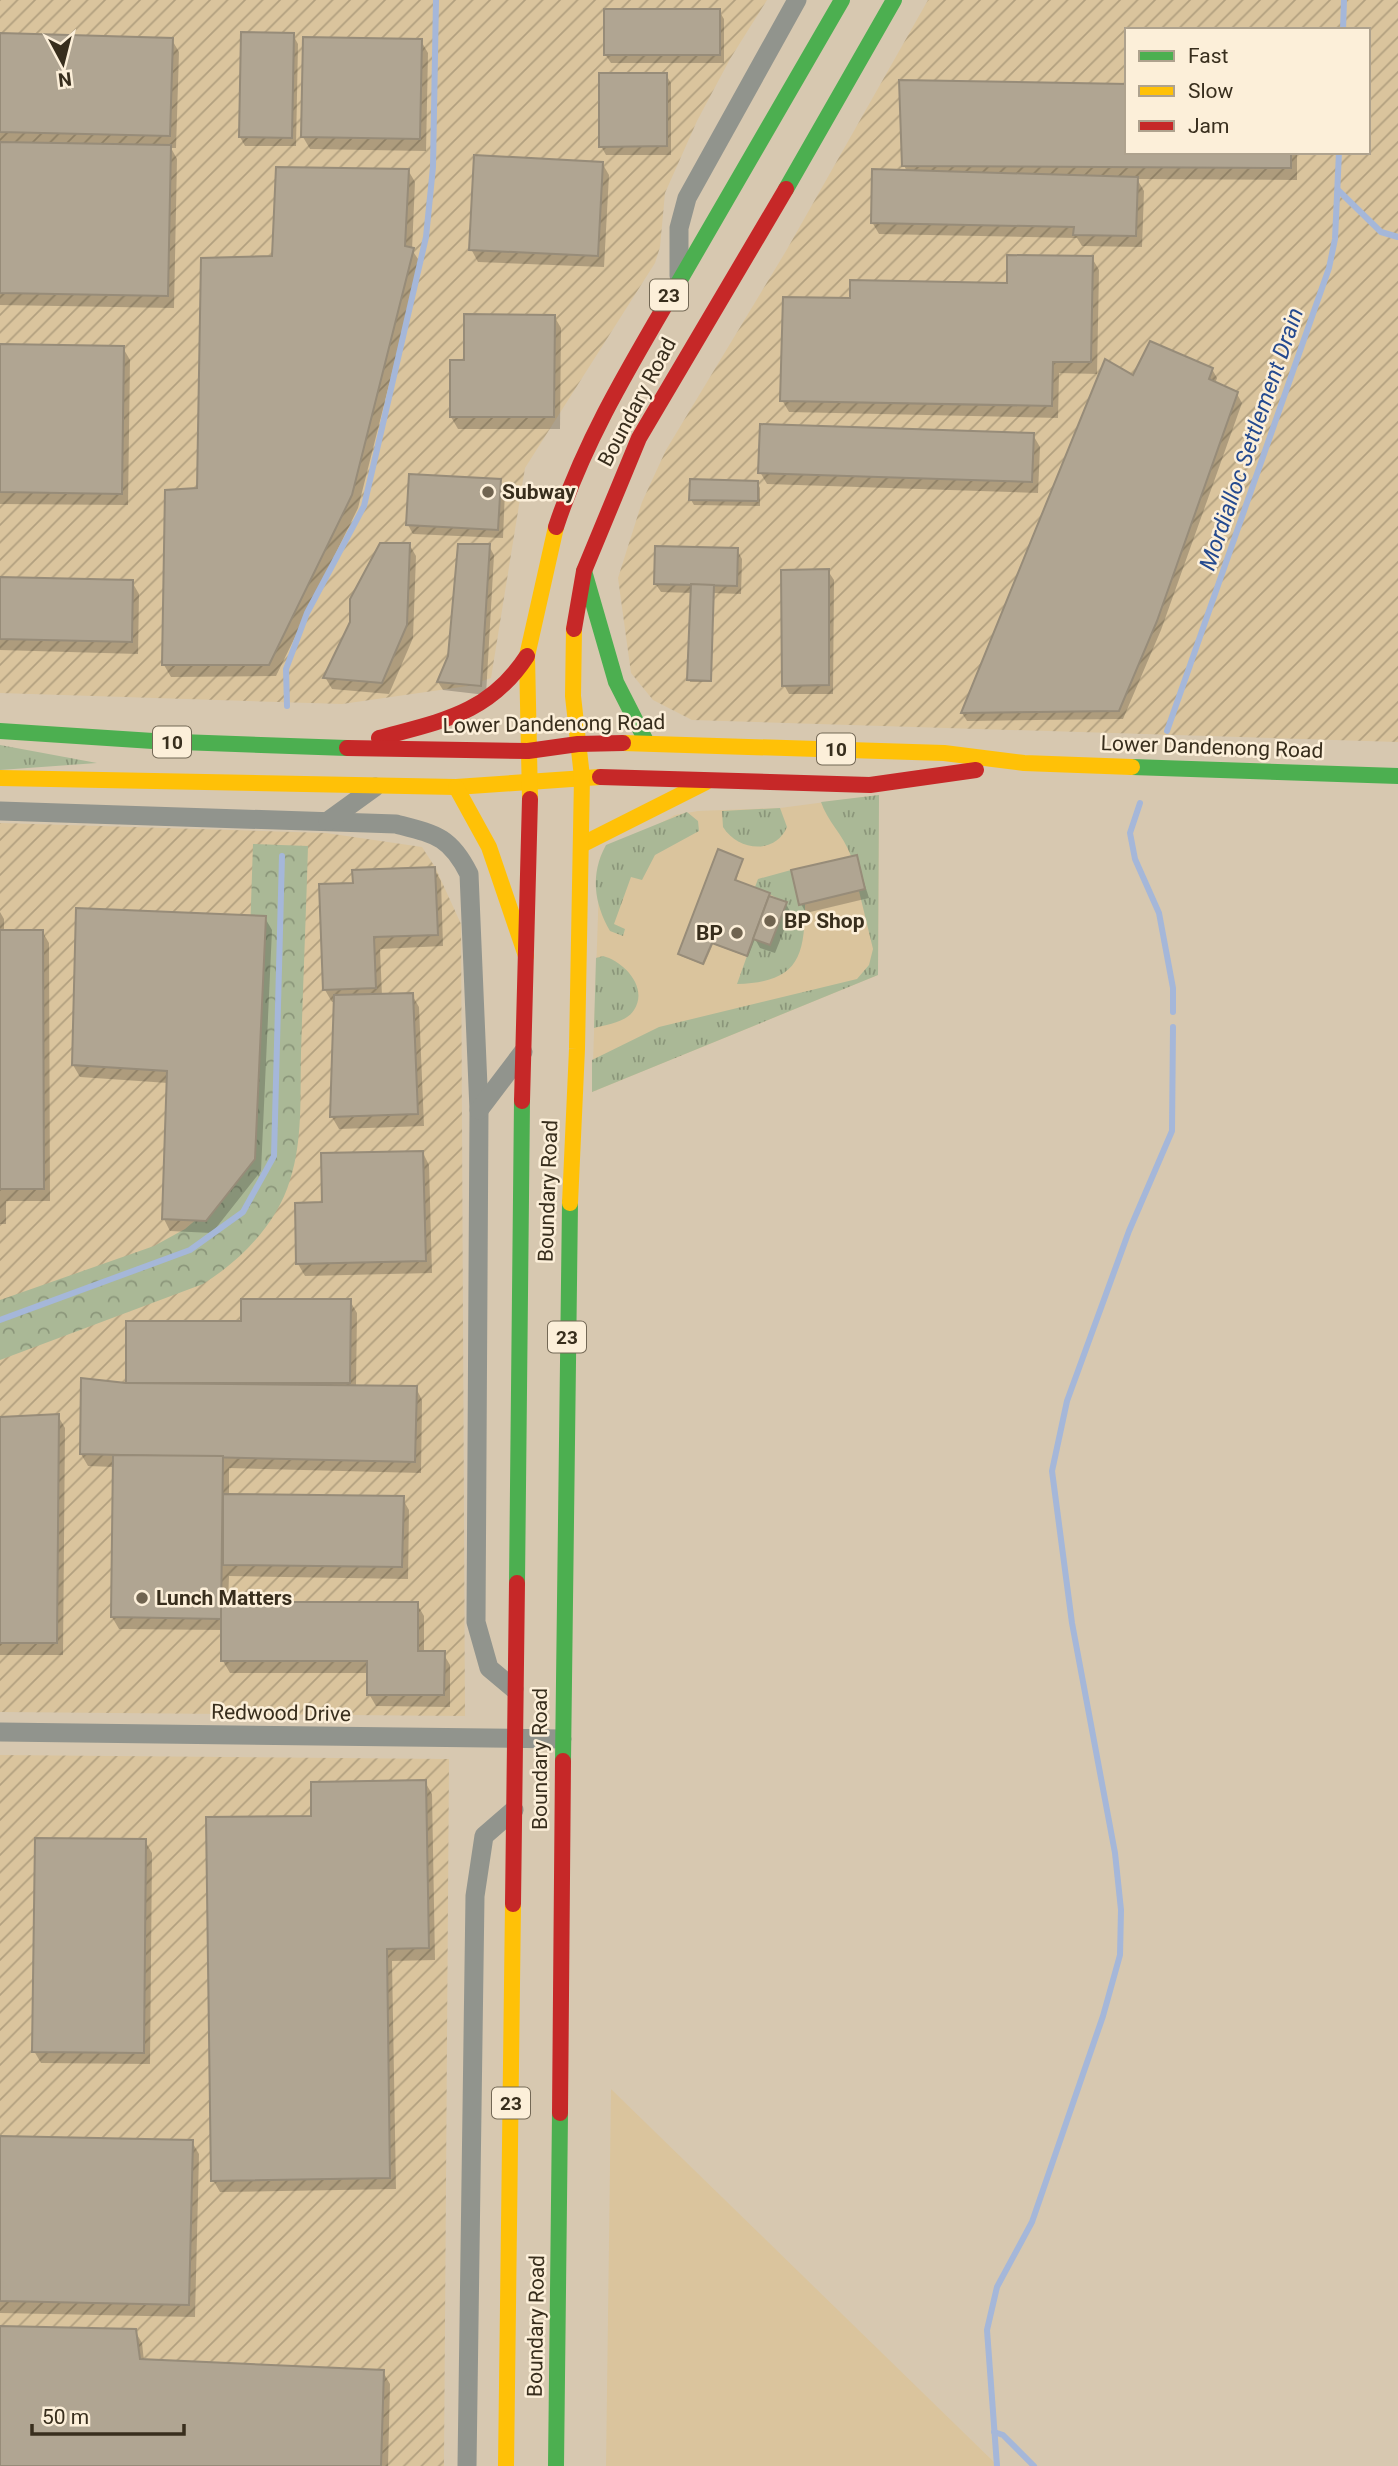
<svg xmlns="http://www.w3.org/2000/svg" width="1398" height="2466" font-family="Roboto,sans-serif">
<defs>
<pattern id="industrial-furrows" width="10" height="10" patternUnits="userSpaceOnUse" patternTransform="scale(1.75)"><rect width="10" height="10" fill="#dac49d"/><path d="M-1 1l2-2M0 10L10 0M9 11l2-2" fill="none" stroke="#b2a07f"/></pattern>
<pattern id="grass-tufts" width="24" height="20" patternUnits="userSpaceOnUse" patternTransform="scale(1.75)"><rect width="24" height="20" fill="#aab896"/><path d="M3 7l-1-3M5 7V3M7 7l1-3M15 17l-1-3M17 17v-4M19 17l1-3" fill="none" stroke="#8b967a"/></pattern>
<pattern id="park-crowns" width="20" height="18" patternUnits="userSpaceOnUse" patternTransform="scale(1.75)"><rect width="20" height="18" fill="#aab896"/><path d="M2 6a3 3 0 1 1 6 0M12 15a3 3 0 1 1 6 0" fill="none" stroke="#8b967a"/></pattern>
</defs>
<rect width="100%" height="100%" fill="#d7c8b0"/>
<!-- built -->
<g fill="#dac49d">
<polygon points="879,795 878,975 592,1092 600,857 675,815 698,811 780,808"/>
<polygon points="611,2089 998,2466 606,2466"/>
</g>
<!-- industrial -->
<g fill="url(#industrial-furrows)" fill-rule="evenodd">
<polygon points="0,0 767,0 730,59 697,121 665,193 660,247 655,263 525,468 491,678 468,686 342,704 0,693"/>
<path d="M928,0H1398V742L692,720L653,700L631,673L618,578L642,502L666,450L786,251ZM1127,30H1368V152H1127Z"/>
<polygon points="0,823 326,833 422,847 435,867 461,924 465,1716 0,1712"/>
<polygon points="0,1755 449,1759 444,2466 0,2466"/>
</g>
<!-- grass -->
<g fill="url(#grass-tufts)">
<polygon points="0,745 97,763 0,770"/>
<path d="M879,795L878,975L592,1092V1060L659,1027L857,979L869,965L873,949L859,891L865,889L857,856H851C843,834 827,821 821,802Z"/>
<path d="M780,808L787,827C775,855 738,851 723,827L722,811Z"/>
<path d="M687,812L698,821L699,831L655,855L642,880L631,877L614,924L625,929L623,936L610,931C594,903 590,874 606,845Z"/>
<path d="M791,870L799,904L805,903C805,959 797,982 737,984L753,939L770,945L787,903L755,887L758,879Z"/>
<path d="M603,956C623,961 649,987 634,1010C627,1022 606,1025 594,1028L596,958Z"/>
</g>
<!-- park -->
<path fill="url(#park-crowns)" d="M253,844L308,846C306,915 303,984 301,1053C300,1094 303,1141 290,1180C277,1224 240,1261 203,1284L0,1360V1300L154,1246L185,1229L210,1208L244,1113Z"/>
<!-- shadow -->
<g fill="#0003">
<polygon points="719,11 724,19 724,63 611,63 605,54"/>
<polygon points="0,35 172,40 179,52 176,148 171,148 177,159 174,308 0,305"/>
<polygon points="293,35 298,44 296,146 245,146 240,137"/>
<polygon points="421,41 428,53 426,151 310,149 303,137"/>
<polygon points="666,75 671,83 671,155 606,155 601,146"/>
<polygon points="1127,152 1297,152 1297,180 1137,179 1144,191 1142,247 1082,246 1077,238 879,234 872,222 907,172 904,165"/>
<polygon points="602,163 609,175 604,267 478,262 471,249"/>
<polygon points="408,170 415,182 412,250 420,262 358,508 276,676 171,677 164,665 199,489 274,258"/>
<polygon points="1092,258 1099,270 1097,374 1059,373 1058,418 789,412 782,400 852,300 1009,285"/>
<polygon points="554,316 561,328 560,429 458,429 451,417 465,362"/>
<polygon points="0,346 123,348 130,360 128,505 0,504"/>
<polygon points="1212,369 1217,378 1215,384 1237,394 1242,403 1161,630 1123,719 967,721 962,713 1133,378"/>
<polygon points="1033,435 1040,447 1038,493 767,484 760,472"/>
<polygon points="500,481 505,490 503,538 413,534 408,525"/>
<polygon points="757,482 760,488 760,506 694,505 691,500"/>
<polygon points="409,544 416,556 413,638 389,694 332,689 325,677"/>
<polygon points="489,546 494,555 486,695 443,690 438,682"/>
<polygon points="737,550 742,559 741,594 714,593 711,682 690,682 692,593 661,592 655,583"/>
<polygon points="828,571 834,580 833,694 789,694 784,685"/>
<polygon points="0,578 132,582 139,594 138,654 0,650"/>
<polygon points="856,857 869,898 806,913 801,904"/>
<polygon points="742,860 736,882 769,894 769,898 786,904 791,913 775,953 760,948 755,939 748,957 713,944 704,965 681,956"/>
<polygon points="434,869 441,881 443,946 380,949 382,996 412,995 419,1007 424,1126 339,1129 332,1117 336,1002 332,1002 325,990"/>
<polygon points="0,912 4,919 4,931 42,931 49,943 50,1201 6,1201 6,1224 0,1224"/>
<polygon points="265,918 272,930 261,1171 212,1233 170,1231 164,1219 168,1083 80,1077 73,1065"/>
<polygon points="423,1153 429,1165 432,1273 305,1276 298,1264 323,1204"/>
<polygon points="350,1301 357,1313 356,1385 416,1388 422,1400 421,1473 229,1468 229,1496 402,1498 409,1510 408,1579 229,1576 228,1604 417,1604 424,1616 424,1653 443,1653 450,1665 450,1707 376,1706 369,1694 369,1673 230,1673 223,1661 223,1630 119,1629 112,1617 114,1467 88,1466 81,1454 127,1384 127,1323 242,1323"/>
<polygon points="58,1416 65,1428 63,1655 0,1655 0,1418"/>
<polygon points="425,1782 432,1794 435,1960 392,1961 396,2189 220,2192 213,2180 313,1817"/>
<polygon points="145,1841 152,1853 150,2064 41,2063 34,2051"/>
<polygon points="0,2138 192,2142 199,2154 195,2317 0,2313"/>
<polygon points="0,2327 135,2331 142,2343 144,2361 383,2372 390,2384 388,2466 0,2466"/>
</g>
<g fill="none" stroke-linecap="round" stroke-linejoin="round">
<!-- stream -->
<g stroke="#a5b7d9" stroke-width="6">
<polyline points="1343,30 1344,0"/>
<polyline points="1338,190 1381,232 1398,237"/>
<polyline points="287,706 286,669 307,613 364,506 426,237 433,167 436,0"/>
<polyline points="1167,731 1329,268 1335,239 1339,152"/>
<polyline points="1140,803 1130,833 1135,859 1159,913 1173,988 1173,1012"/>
<polyline points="0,1320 190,1250 243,1212 274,1156 282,856"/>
<polyline points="994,2432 1003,2435 1034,2466"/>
<polyline points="997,2466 987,2330 997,2287 1032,2222 1103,2016 1120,1955 1121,1910 1115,1853 1072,1623 1052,1471 1067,1401 1129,1231 1172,1131 1173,1027"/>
</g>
</g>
<!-- building -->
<g fill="#b0a592" stroke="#978c79" stroke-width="2">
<rect x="604" y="9" width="116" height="46"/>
<polygon points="241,32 294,33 292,138 239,137"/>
<polygon points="0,33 173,38 170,136 0,132"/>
<polygon points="303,37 422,39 420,139 301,137"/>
<polygon points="599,73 667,73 667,146 599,147"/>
<polygon points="899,80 1127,84 1127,152 1291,152 1291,168 902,166"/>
<polygon points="0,142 171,145 168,296 0,293"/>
<polygon points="474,155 603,162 598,256 469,250"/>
<polygon points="276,167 409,169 405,246 414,248 352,495 269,665 162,665 165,490 197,488 201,258 272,256"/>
<polygon points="872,169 1138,177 1136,236 1073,235 1074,227 871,223"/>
<polygon points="1007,255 1093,256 1091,362 1053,362 1052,406 780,401 783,297 850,298 850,280 1007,283"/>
<polygon points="464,314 555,315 554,417 450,417 450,360 464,360"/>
<polygon points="1150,341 1213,368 1209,379 1238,392 1157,621 1119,711 961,713 1105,359 1133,375"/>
<polygon points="0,344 124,346 122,494 0,492"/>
<polygon points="760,424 1034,433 1032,482 758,473"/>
<polygon points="409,474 501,479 498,530 406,525"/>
<polygon points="690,479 758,481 758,501 689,500"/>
<polygon points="380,543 410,543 407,625 382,683 323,678 350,622 350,599"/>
<polygon points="458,544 490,544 481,686 437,682 448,656"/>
<polygon points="655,546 738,548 737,586 654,584"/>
<polygon points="829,569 829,685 782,686 781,570"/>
<polygon points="0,577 133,580 132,642 0,639"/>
<polygon points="691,584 714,585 711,681 687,680"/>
<polygon points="718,849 743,859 735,880 770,893 747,956 712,943 703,964 678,954"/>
<polygon points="857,855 865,889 799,905 791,870"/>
<polygon points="435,867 438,935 374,937 376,988 323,990 319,884 353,883 352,870"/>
<polygon points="769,896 787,902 770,945 753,939"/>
<polygon points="76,908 266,916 255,1159 206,1221 162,1219 167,1071 72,1065"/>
<polygon points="0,930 43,930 44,1189 0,1189"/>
<polygon points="413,993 418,1114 330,1117 334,995"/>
<polygon points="423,1151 426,1261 296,1264 295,1203 322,1202 321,1153"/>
<polygon points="241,1299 351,1299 350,1383 126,1383 126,1321 241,1321"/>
<polygon points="81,1378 126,1383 417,1386 415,1462 80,1454"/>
<polygon points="59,1414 57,1643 0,1643 0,1417"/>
<polygon points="113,1455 223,1456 221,1619 111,1617"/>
<polygon points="223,1494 404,1496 402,1567 223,1565"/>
<polygon points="221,1602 418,1602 418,1651 445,1651 444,1695 367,1695 367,1661 221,1661"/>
<polygon points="426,1780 429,1948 387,1949 390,2178 211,2181 206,1817 311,1816 311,1782"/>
<polygon points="35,1838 146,1839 144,2053 32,2052"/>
<polygon points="0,2136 193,2140 189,2305 0,2301"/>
<polygon points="0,2326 136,2329 140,2359 384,2370 381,2466 0,2466"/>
</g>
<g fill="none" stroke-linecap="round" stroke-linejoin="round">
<!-- street -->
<g stroke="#91948d" stroke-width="19">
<polyline points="679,276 679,228 687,198 797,0"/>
<path d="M0,811L396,824C435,834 450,836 469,874L479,1110L476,1622L489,1668L514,1689"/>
<polyline points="328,821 375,787"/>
<polyline points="479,1110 523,1052"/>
<polyline points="0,1732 562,1739"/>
<polyline points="467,2466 475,1896 484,1836 514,1810"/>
</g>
<!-- fast -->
<g stroke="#4caf50" stroke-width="16">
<polyline points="786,189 894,0"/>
<polyline points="673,292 842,0"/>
<polyline points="584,571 616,682 647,743"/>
<polyline points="0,731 153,741 347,748"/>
<polyline points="1132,767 1398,776"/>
<polyline points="517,1583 522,1101"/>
<polyline points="563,1761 570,1203"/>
<polyline points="556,2466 560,2113"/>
</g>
<!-- slow -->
<g stroke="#ffc107" stroke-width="16">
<polyline points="623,743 944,753 1024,763 1132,767"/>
<polyline points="0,778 456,787 600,777"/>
<polyline points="456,787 489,847 526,956"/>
<polyline points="530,799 527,656 556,527"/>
<polyline points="581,845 706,782"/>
<polyline points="570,1203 577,1049 582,777 573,696 574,629"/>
<polyline points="506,2466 513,1904"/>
</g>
<!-- jam -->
<g stroke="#c62828" stroke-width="16">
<path d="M556,527C584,442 628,369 673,292"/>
<polyline points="574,629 584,571 639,438 786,189"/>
<path d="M379,738C441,721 489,714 527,656"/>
<polyline points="347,748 528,751 578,744 623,743"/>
<polyline points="600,777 870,785 976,770"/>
<polyline points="522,1101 530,799"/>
<polyline points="513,1904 517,1583"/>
<polyline points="560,2113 563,1761"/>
</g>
</g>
<!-- markers -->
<g fill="#706450" stroke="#fcefd9" stroke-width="2.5">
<circle cx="488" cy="492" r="7"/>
<circle cx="770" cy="921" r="7"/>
<circle cx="737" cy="933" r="7"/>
<circle cx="142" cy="1598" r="7"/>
</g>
<g text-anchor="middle" stroke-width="5" stroke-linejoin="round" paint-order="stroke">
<!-- shield labels -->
<g fill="#fcefd9" stroke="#736855" stroke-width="2">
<rect x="650" y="279.5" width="38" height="31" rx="5"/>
<rect x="153" y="726.5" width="38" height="31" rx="5"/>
<rect x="817" y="733.5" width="38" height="31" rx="5"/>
<rect x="548" y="1321.5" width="38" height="31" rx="5"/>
<rect x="492" y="2087.5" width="38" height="31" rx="5"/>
</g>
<g font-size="19" font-weight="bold" fill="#382e1d">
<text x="669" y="302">23</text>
<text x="172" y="749">10</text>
<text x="836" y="756">10</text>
<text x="567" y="1344">23</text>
<text x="511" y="2110">23</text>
</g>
<!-- street labels -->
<g font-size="21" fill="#382e1d" stroke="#fcefd9">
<text transform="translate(637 402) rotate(-62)" y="7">Boundary Road</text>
<text transform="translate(554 724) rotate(-1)" y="7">Lower Dandenong Road</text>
<text transform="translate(1212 747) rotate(2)" y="7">Lower Dandenong Road</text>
<text transform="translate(548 1191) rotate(-88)" y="7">Boundary Road</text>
<text transform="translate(281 1713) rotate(1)" y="7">Redwood Drive</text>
<text transform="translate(540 1759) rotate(-90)" y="7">Boundary Road</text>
<text transform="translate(536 2326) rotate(-89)" y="7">Boundary Road</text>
</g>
<!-- poi labels -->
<g font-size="21" font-weight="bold" fill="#382e1d" stroke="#fcefd9" text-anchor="start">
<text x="502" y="499">Subway</text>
<text x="784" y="928">BP Shop</text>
<text x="723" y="940" text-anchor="end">BP</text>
<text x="156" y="1605">Lunch Matters</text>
</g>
<!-- water labels -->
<g font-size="23" font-style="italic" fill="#254a8f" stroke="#fcefd9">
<text transform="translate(1251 439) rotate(-71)" y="8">Mordialloc Settlement Drain</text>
</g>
</g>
<!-- legend -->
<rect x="1125" y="28" width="245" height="126" fill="#fcefd9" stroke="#aea28e" stroke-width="2"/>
<rect x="1139" y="51" width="35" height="10" fill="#4caf50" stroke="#aea28e" stroke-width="2"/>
<text x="1188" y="63" font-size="21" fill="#382e1d">Fast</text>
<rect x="1139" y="86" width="35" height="10" fill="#ffc107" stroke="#aea28e" stroke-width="2"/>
<text x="1188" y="98" font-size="21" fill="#382e1d">Slow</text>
<rect x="1139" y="121" width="35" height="10" fill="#c62828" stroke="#aea28e" stroke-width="2"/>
<text x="1188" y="133" font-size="21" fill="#382e1d">Jam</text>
<!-- north arrow -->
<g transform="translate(63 63) rotate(173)" stroke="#fcefd9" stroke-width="5" paint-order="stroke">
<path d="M0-5L12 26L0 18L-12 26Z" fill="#382e1d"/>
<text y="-10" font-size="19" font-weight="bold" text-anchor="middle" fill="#382e1d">N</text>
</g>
<!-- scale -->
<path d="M32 2424v10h152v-10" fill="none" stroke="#382e1d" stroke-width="3.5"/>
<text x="42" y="2424" font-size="21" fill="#382e1d" stroke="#fcefd9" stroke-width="5" paint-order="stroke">50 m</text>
</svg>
